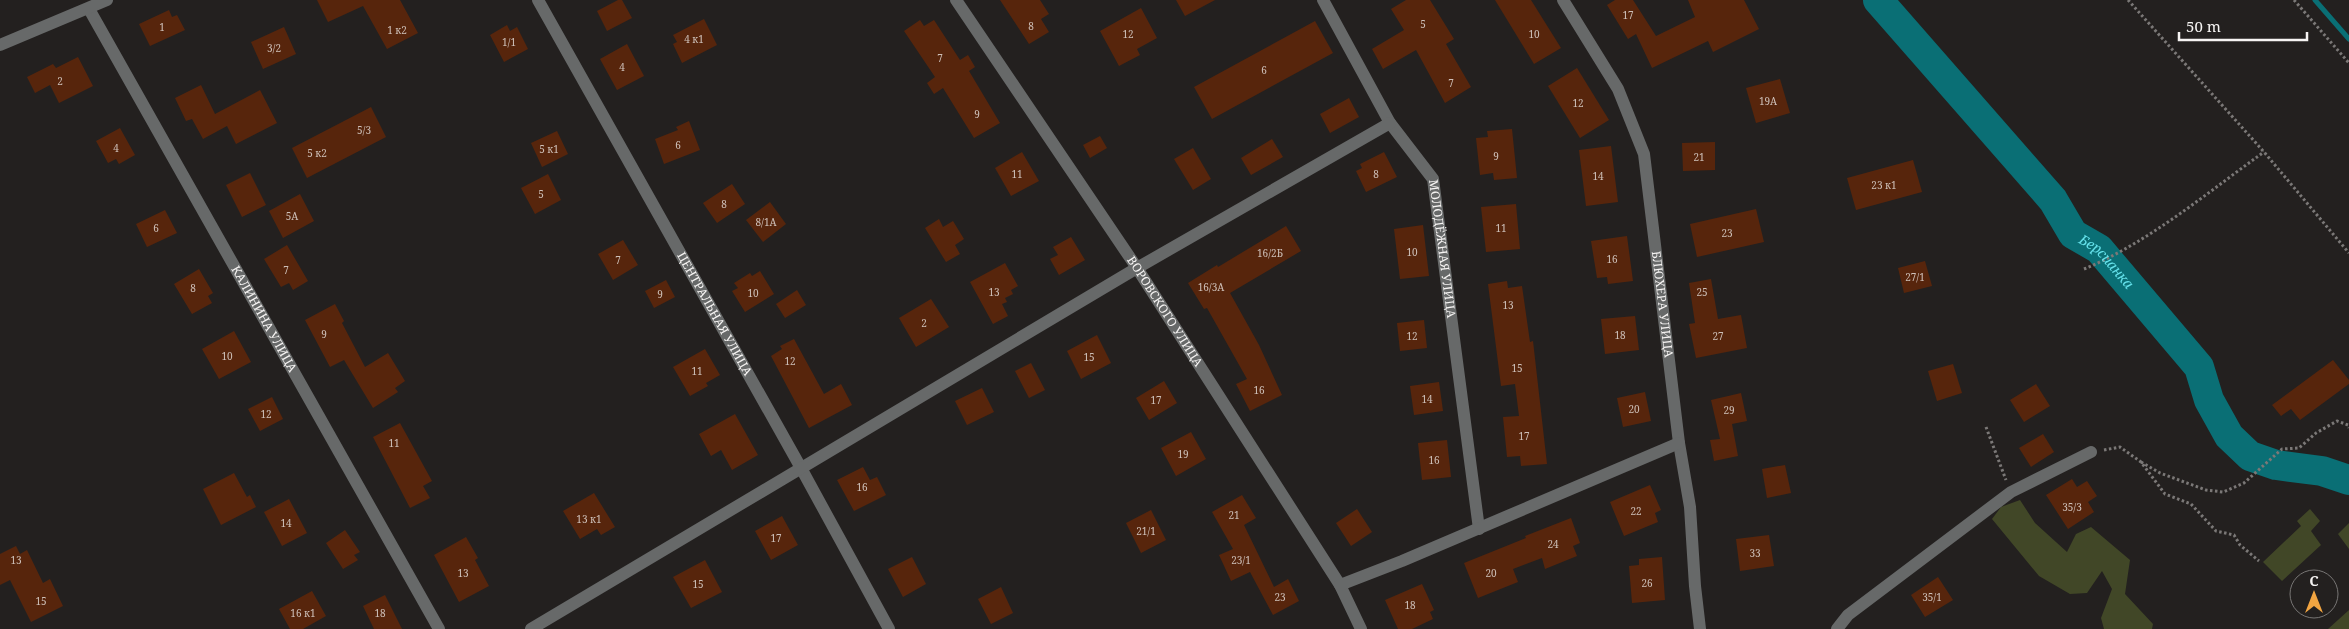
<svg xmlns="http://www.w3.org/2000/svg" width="2349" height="629" font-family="'Noto Serif',serif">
<rect width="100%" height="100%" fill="#23201f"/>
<!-- green -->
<g fill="#414727">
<polygon points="2020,500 2035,523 2067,552 2076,534 2091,527 2130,560 2125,594 2153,624 2152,629 2104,629 2101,618 2112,589 2102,571 2087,593 2070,594 2039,576 1992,519 2001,507"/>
<polygon points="2310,509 2320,521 2311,531 2321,545 2282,581 2263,562 2301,526 2297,521"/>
<polygon points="2349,523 2349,549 2338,534"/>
<polygon points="2349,610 2349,629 2328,629"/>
</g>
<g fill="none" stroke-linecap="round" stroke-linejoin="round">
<!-- stream -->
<polyline stroke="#0a6f75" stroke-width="5" points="2315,0 2349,39"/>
<!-- river -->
<path stroke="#0a6f75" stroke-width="30" id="s1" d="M1878,0L2053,200L2073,234L2099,249L2199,367L2209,400L2229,436L2250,456L2276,465L2322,471L2349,480"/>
</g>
<!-- building -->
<g fill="#57250c">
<polygon points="317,0 400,0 418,33 387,49 363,6 328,22"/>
<polygon points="618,0 622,0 632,18 607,31 597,11"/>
<polygon points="1000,0 1040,0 1049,14 1041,19 1049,32 1029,44"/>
<polygon points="1176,0 1215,0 1185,16"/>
<polygon points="1406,0 1430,0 1454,39 1446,44 1471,87 1445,103 1416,50 1383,69 1372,49 1404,30 1391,9"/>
<polygon points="1495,0 1531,0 1561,48 1534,64"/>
<polygon points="1615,0 1633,0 1656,36 1695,17 1688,0 1744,0 1759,29 1713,52 1708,41 1652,68 1636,34 1628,39 1607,5"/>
<polygon points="1141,8 1157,38 1137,49 1140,55 1119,66 1100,31"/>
<polygon points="169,10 172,17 177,15 185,30 150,46 139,24"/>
<polygon points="704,19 717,45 682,63 673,44 677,42 673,35"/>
<polygon points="920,20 924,26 934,20 960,60 968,55 975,67 969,71 1000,123 974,138 943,88 934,94 927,83 935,77 904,31"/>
<polygon points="1315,21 1333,53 1212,119 1194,87"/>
<polygon points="507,25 510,31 517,27 528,49 504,62 490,35"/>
<polygon points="284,27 296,54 263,69 251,42"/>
<polygon points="627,44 644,76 617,90 600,59"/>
<polygon points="78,57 93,86 59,103 50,85 35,93 27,77 53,64 56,68"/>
<polygon points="1577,68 1609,120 1580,138 1548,86"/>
<polygon points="1780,79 1790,113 1756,123 1746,88"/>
<polygon points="201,85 215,114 260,90 277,123 236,144 227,126 203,139 192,119 186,121 175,98"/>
<polygon points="1349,98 1359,117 1330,133 1320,114"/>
<polygon points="371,107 386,137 307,178 292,148"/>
<polygon points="689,121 700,150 664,164 655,139 678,130 676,127"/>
<polygon points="120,128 135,155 119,164 116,159 108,163 96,141"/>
<polygon points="1512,129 1517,178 1494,180 1493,173 1480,175 1476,138 1488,137 1487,131"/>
<polygon points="557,131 568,154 542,167 531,143"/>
<polygon points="1100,136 1107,148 1090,158 1083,145"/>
<polygon points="1272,139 1283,157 1251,175 1241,158"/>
<polygon points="1715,142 1715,170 1683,171 1682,143"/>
<polygon points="1611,146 1618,202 1586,206 1579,150"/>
<polygon points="1193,148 1211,179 1193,190 1174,159"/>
<polygon points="1022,152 1039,181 1011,196 995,168"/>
<polygon points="1384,152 1397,177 1366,192 1356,171 1362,168 1360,164"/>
<polygon points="1913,160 1922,192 1856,210 1847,178"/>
<polygon points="250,173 266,205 242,217 226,185"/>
<polygon points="548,174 561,200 535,214 521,188"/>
<polygon points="732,184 745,204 717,223 703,203"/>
<polygon points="300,194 314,221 283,238 269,211"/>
<polygon points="770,202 786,224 763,242 746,220"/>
<polygon points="1516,204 1520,249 1486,252 1481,207"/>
<polygon points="1756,209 1764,242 1697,257 1690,224"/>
<polygon points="165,210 177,233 147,247 136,224"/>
<polygon points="939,219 943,227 953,221 964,239 955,245 960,254 946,262 925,228"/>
<polygon points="1423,225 1429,276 1400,279 1394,229"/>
<polygon points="1286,226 1301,251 1230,293 1259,345 1282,395 1250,411 1236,384 1247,379 1207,308 1204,309 1188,283 1217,265 1218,267"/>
<polygon points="1627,236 1633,281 1608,284 1607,277 1597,278 1591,241"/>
<polygon points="1071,237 1085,260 1059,275 1050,259 1058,255 1053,247"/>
<polygon points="623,240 638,265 613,280 598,254"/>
<polygon points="287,245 308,281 293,290 289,283 281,287 264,259"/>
<polygon points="1925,261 1932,286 1904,293 1898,268"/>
<polygon points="1005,263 1018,286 1011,290 1013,294 1005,298 1007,302 1002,304 1008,316 993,324 970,282"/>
<polygon points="199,269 213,293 208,296 212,303 192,314 174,284"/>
<polygon points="760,271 774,294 745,312 732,291 738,288 734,283 750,273 752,276"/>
<polygon points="1711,279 1718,319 1741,315 1747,348 1696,358 1689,324 1695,323 1689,283"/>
<polygon points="666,280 675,297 654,308 645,291"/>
<polygon points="1507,281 1508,288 1522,286 1530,342 1533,341 1547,464 1521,466 1520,456 1507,457 1503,417 1519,416 1515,384 1501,386 1488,284"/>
<polygon points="797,290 806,305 785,318 776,304"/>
<polygon points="931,299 949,327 916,347 899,318"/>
<polygon points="335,304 344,321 342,323 365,367 388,353 405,381 395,388 398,392 373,408 344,360 330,367 305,320"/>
<polygon points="1635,316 1639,350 1605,354 1601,319"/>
<polygon points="1424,320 1427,348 1400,351 1397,323"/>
<polygon points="234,331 251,362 219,379 202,349"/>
<polygon points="1097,335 1111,363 1081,379 1067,351"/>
<polygon points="794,339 824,394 841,384 852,405 809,428 771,356 782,349 780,346"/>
<polygon points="705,349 720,375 706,383 708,386 690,396 673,367"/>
<polygon points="2333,360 2349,380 2349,384 2300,420 2291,409 2281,416 2272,405"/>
<polygon points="1031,363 1045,390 1029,398 1015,371"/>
<polygon points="1953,364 1962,393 1937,401 1928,371"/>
<polygon points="1164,381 1177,403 1149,420 1136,398"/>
<polygon points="1439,382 1443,411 1414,415 1410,386"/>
<polygon points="2036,384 2050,406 2024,422 2010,400"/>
<polygon points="982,388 994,412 967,425 955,401"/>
<polygon points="1645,392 1651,421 1623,427 1617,398"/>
<polygon points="1741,393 1747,421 1732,424 1738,456 1714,461 1710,440 1720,439 1711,400"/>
<polygon points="272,397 283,419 260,431 248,409"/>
<polygon points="735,414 758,455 732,470 721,450 711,456 699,434"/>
<polygon points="400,423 432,481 423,486 430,498 410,508 373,437"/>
<polygon points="1191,432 1206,459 1176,476 1161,448"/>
<polygon points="2043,434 2054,452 2031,467 2019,448"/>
<polygon points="1447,440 1451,477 1422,480 1418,443"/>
<polygon points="1785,465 1791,493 1767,498 1762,469"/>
<polygon points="863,467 870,480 877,477 886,495 854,511 837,480"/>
<polygon points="234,473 247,497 250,495 256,507 221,525 203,489"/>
<polygon points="2072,479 2077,487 2087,481 2097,496 2088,502 2094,512 2068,529 2046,495"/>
<polygon points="1650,485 1661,510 1655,513 1658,522 1624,536 1610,502"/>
<polygon points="594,493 615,527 601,535 597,529 580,539 563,511"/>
<polygon points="1242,495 1256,518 1244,525 1274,587 1288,579 1299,601 1273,615 1250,572 1231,581 1219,555 1233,549 1212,512"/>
<polygon points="289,499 307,533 282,546 264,512"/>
<polygon points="1357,509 1372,532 1351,546 1336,523"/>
<polygon points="1151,510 1166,540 1141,553 1126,523"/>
<polygon points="782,516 798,545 771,560 755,531"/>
<polygon points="1571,518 1580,543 1573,546 1577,556 1545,569 1542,558 1513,569 1518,582 1478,598 1464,563 1526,538 1525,536"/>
<polygon points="345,530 360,552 354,555 358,560 343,569 326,543"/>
<polygon points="1769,535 1774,566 1740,571 1736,539"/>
<polygon points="466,537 478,558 475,560 489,586 459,602 434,555"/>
<polygon points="16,546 20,554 27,550 43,583 50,579 63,606 31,622 10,580 0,585 0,554"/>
<polygon points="912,557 926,584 903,597 888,569"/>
<polygon points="1662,557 1665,600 1632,603 1629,566 1639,565 1639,559"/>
<polygon points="705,560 722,592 691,608 673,577"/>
<polygon points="1938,577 1953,600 1925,617 1911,595"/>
<polygon points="1422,584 1434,610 1430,612 1433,619 1412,629 1398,629 1385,600"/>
<polygon points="1001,587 1013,613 991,624 978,599"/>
<polygon points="312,591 326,616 303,629 290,629 279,609"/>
<polygon points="385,595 402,629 374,629 363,606"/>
</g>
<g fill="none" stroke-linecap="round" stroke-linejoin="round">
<!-- path -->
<g stroke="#7b7877" stroke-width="3" stroke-dasharray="2.5 2.5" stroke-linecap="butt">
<polyline points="2128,0 2264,152 2349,253"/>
<polyline points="2294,0 2349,63"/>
<path d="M2084,269C2148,243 2208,192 2264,152"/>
<polyline points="1986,427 2006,480"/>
<polyline points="2104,450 2120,447 2141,462 2165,494 2191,504 2216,531 2234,535 2240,545 2259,561"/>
<polyline points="2141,462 2160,473 2206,490 2223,492 2244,483 2282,449 2299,448 2316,433 2337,421 2348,425 2349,428"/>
</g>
<!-- minor -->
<g stroke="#676969" stroke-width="12">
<path id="s2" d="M538,0L801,468L889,629"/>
<path id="s3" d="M956,0L1137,268L1340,585L1361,629"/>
<path id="s4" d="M1323,0L1390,123L1433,179L1479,529"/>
<path id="s5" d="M1563,0L1618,89L1644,154L1679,443L1690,507L1695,586L1700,629"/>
<path id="s6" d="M89,9L439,629"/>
<polyline points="0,45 107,0"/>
<polyline points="1340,585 1402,561 1679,443"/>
<polyline points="531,629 1137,268 1390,123"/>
<polyline points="1837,629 1848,615 2011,492 2091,452"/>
</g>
</g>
<g text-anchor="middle" stroke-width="4.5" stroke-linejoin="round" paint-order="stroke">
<!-- number labels -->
<g font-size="10" fill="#cec0b9">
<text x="1628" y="19">17</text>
<text x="1423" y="28">5</text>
<text x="1031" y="30">8</text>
<text x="162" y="31">1</text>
<text x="397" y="34">1 к2</text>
<text x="1128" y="38">12</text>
<text x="1534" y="38">10</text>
<text x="694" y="43">4 к1</text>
<text x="509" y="46">1/1</text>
<text x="274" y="52">3/2</text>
<text x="940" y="62">7</text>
<text x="622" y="71">4</text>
<text x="1264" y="74">6</text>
<text x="60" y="85">2</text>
<text x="1451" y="87">7</text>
<text x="1768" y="105">19А</text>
<text x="1578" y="107">12</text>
<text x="977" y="118">9</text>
<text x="364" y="134">5/3</text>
<text x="678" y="149">6</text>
<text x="116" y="152">4</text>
<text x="549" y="153">5 к1</text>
<text x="317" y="157">5 к2</text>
<text x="1496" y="160">9</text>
<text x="1699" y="161">21</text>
<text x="1017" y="178">11</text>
<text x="1376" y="178">8</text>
<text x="1598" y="180">14</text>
<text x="1884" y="189">23 к1</text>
<text x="541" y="198">5</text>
<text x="724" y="208">8</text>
<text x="292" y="220">5А</text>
<text x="766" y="226">8/1А</text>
<text x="156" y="232">6</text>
<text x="1501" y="232">11</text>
<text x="1727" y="237">23</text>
<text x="1412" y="256">10</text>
<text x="1270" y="257">16/2Б</text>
<text x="1612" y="263">16</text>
<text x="618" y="264">7</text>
<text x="286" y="274">7</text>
<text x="1915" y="281">27/1</text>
<text x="1211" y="291">16/3А</text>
<text x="193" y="292">8</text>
<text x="994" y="296">13</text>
<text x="1702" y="296">25</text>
<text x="753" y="297">10</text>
<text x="660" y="298">9</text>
<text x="1508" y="309">13</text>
<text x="924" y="327">2</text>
<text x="324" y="338">9</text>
<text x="1620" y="339">18</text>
<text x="1412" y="340">12</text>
<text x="1718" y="340">27</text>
<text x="227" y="360">10</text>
<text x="1089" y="361">15</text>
<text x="790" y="365">12</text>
<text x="1517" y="372">15</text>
<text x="697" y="375">11</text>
<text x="1259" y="394">16</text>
<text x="1427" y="403">14</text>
<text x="1156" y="404">17</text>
<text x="1634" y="413">20</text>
<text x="1729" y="414">29</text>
<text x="266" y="418">12</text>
<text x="1524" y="440">17</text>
<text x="394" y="447">11</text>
<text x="1183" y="458">19</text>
<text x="1434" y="464">16</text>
<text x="862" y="491">16</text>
<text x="2072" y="511">35/3</text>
<text x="1636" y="515">22</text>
<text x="1234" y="519">21</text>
<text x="589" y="523">13 к1</text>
<text x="286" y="527">14</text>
<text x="1146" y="535">21/1</text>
<text x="776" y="542">17</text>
<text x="1553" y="548">24</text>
<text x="1755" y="557">33</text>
<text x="16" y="564">13</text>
<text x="1241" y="564">23/1</text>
<text x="463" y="577">13</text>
<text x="1491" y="577">20</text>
<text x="1647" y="587">26</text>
<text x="698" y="588">15</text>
<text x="1280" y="601">23</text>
<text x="1932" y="601">35/1</text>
<text x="41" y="605">15</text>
<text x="1410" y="609">18</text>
<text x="303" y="617">16 к1</text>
<text x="380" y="617">18</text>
</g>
<!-- street labels -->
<g font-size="12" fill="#f6f4f3" stroke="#23201f">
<text dy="4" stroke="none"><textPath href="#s4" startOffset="281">МОЛОДЁЖНАЯ УЛИЦА</textPath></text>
<text dy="4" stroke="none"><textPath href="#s5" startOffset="326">БЛЮХЕРА УЛИЦА</textPath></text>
<text dy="4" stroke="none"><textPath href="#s3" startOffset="375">ВОРОВСКОГО УЛИЦА</textPath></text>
<text dy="4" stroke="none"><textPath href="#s2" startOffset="360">ЦЕНТРАЛЬНАЯ УЛИЦА</textPath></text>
<text dy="4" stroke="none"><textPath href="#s6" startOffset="356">КАЛИНИНА УЛИЦА</textPath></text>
</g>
<!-- water labels -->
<g font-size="14" font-style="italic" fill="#64e1ea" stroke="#23201f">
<text dy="5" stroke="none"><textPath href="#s1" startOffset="349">Берсианка</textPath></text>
</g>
</g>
<!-- north arrow -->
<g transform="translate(2314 594)"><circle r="24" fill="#23201f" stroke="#777574"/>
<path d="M0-4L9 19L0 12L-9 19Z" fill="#f2a541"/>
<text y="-8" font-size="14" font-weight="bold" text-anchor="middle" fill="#f6f4f3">С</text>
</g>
<!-- scale -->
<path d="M2179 32v8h128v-8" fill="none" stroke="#f6f4f3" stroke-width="2.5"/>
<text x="2186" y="32" font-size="15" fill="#f6f4f3" stroke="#23201f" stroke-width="4" paint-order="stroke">50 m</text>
</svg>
